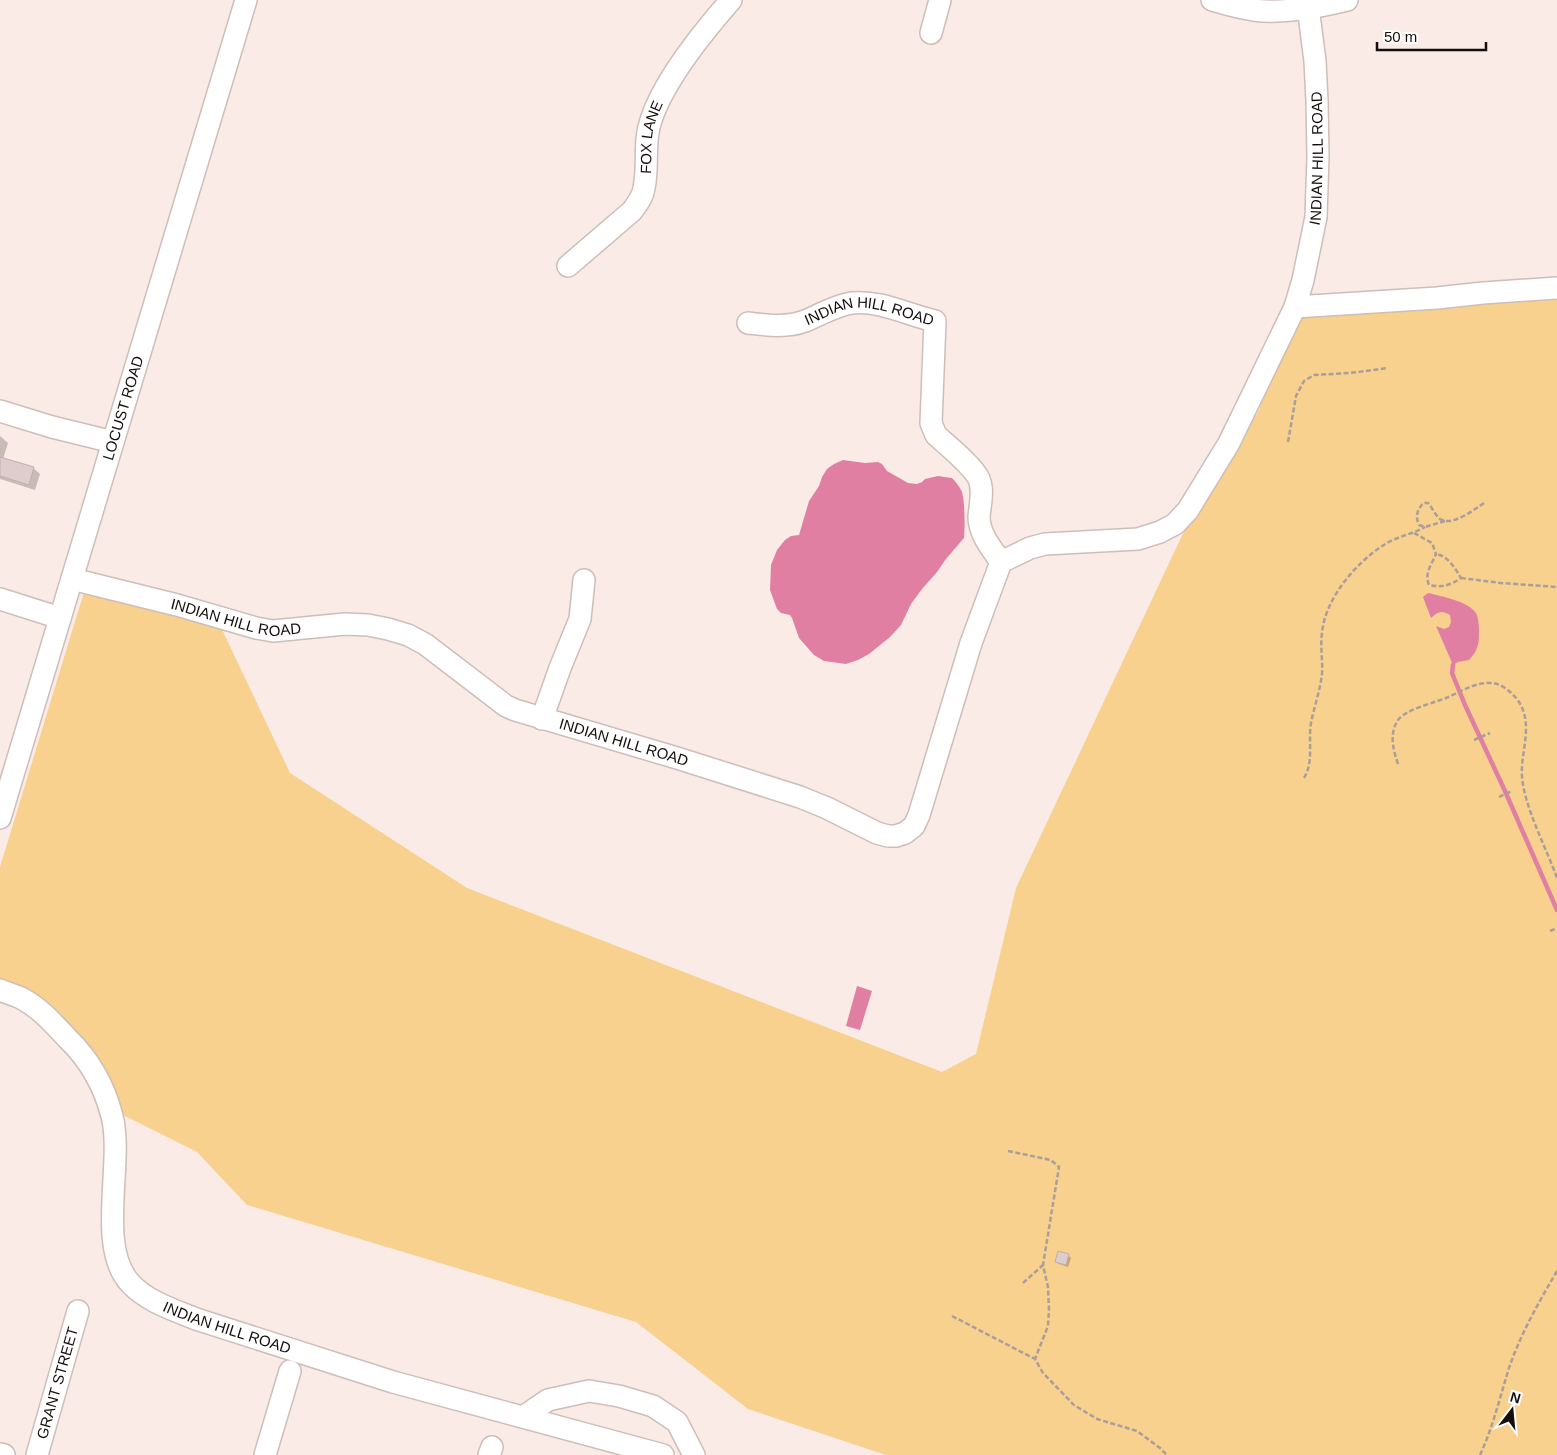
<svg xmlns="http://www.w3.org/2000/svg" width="1557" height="1455" font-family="Helvetica,sans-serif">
<rect width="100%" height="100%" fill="#fbebe6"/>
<!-- green -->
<polygon fill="#f7d18d" points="1557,295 1557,1455 886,1455 748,1409 636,1322 247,1205 197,1152 121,1114 98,1063 0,982 0,867 85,589 218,621 290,773 467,888 942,1072 976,1054 1016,888 1187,525 1258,412 1297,318 1301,314"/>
<!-- water -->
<g fill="#e17fa3">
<path d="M843,460L865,463L878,462L882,464L887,471L908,483L917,484L922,482L925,479L938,476L952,478C956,482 960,487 962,492C965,504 965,526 964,538L946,559L937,572L922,589L911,604L901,625L890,637L869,654L858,660L846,664L824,661L814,655L799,638L792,618L790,615L781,613L777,609L770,590L771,565L777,550L785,540L791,536L799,535L809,501L819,486L822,477L827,469L834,464Z"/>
<path d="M1428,593C1440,596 1472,602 1477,615C1479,622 1479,629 1479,635C1479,645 1476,653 1469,660L1458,662L1453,665L1436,626L1444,629L1449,627L1451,622L1450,615C1442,610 1438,611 1431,618L1423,597Z"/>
<polygon points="857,986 872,991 860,1030 846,1026"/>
</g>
<!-- shadow -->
<g fill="#0003">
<polygon points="0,436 8,443 3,459 33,468 40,474 35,490 0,479"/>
<polygon points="1068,1255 1071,1258 1068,1267 1059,1264 1056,1262"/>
</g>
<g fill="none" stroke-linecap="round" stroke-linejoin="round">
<!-- stream -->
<polyline stroke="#e17fa3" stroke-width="4.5" points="1453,665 1452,673 1465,705 1505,791 1557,910"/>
</g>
<!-- building -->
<g fill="#decdcc" stroke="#beaead">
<polygon points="0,457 34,467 29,485 0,476"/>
<polygon points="1058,1251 1069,1254 1066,1265 1055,1262"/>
</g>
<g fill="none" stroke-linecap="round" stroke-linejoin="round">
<!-- minor casing -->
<g stroke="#cdbeb9" stroke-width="24">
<g id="minor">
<path d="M1212,0C1226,4 1239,8 1254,10C1284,14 1318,7 1347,0"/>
<polyline points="931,33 940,0"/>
<path id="s1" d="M568,266L632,211C637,204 643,197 644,188C649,165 643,142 651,120C664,80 703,32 731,0"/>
<polyline points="1295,307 1437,298 1483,293 1557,288"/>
<path id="s2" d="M748,323C766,325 787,328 805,321C820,315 836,305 852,303C880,300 908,315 935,321L931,423L936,435C948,446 972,465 979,479C984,491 980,504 979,517C979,534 992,549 1001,562"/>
<polyline points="0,411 52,427 113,442"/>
<path id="s3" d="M72,579L177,605L256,628L273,631L345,624L368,625L388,629L408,635L425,644L506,706L515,710L677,758L800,797L827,808L877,833L888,836H896L905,833L914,826L919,815L971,643L1001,562L1030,548L1045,544L1138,539L1160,532L1175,524L1188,510L1229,443L1295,307L1303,280L1316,217L1318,157L1317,101L1315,61L1308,7"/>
<polyline points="0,599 60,618"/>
<polyline points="542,719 560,668 580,619 584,580"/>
<path id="s4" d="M0,818L246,0"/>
<path id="s5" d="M0,990C7,993 15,995 21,998C40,1008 53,1023 67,1038C89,1059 104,1085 112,1116C124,1162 96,1246 130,1283C146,1301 174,1310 196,1319L393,1382L663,1455"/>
<polyline points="523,1417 548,1400 589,1391 619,1396 653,1406 677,1422 694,1455"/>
<polyline points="0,1454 4,1455"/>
<path id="s6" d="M37,1455L78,1311"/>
<polyline points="265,1455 290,1371"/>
<polyline points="489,1455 492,1447"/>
</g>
</g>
<!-- path -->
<g stroke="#ab9e9a" stroke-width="2.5" stroke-dasharray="5 2.5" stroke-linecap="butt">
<polyline points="1288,442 1296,396 1304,381 1314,375 1350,373 1388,368"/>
<path d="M1445,521L1425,527L1419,525C1415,516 1417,511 1423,503H1428C1432,507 1435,515 1440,519C1452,527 1475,509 1484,503"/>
<path d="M1414,533L1432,543L1436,554C1432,564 1424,573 1429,585C1442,588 1451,585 1461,578C1455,568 1448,556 1436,554"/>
<polyline points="1461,578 1501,583 1557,587"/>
<polyline points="1474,740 1490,733"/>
<path d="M1398,764C1393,749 1389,734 1398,720C1406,709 1434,703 1446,698C1460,692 1473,683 1489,683C1500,682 1510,691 1517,699C1535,723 1520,752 1522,777C1525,809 1546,847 1557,878"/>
<path d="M1304,778C1314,762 1308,741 1311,723C1314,707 1320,691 1322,674C1323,660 1320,647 1322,633C1325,598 1357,561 1387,543C1399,536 1413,534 1425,527"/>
<polyline points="1499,797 1512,791"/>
<polyline points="1550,931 1557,928"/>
<polyline points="1008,1151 1051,1160 1059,1167 1043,1265 1048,1287 1049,1310 1048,1326 1035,1359"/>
<polyline points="1023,1283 1043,1265"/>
<polyline points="952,1316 1035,1359 1043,1373 1074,1405 1097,1419 1137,1431 1160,1448 1167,1455"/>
<path d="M1480,1455C1493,1427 1500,1397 1509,1368C1521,1333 1539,1302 1557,1271"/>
</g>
<!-- minor -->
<use href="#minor" stroke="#fff" stroke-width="21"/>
</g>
<g text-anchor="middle" stroke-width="4" stroke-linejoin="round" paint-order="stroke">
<!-- street labels -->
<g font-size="15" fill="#140f0d" stroke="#fff">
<text dy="5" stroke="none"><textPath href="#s1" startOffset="162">FOX LANE</textPath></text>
<text dy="5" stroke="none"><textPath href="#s3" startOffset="1758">INDIAN HILL ROAD</textPath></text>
<text dy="5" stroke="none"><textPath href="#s2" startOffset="125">INDIAN HILL ROAD</textPath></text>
<text dy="5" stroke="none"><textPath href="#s4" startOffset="428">LOCUST ROAD</textPath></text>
<text dy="5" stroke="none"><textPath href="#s3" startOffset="169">INDIAN HILL ROAD</textPath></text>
<text dy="5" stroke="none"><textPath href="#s3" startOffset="589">INDIAN HILL ROAD</textPath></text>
<text dy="5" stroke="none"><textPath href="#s5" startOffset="454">INDIAN HILL ROAD</textPath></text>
<text dy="5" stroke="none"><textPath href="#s6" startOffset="75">GRANT STREET</textPath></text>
</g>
</g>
<!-- north arrow -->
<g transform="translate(1512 1410) rotate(16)" stroke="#ffffff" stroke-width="4" paint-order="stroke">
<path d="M0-4L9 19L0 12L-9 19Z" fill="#140f0d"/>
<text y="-8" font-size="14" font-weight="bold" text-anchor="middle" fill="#140f0d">N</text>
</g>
<!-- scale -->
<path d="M1377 42v8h109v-8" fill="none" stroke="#140f0d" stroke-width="2.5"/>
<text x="1384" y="42" font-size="15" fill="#140f0d" stroke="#ffffff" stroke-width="4" paint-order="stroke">50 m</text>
</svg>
